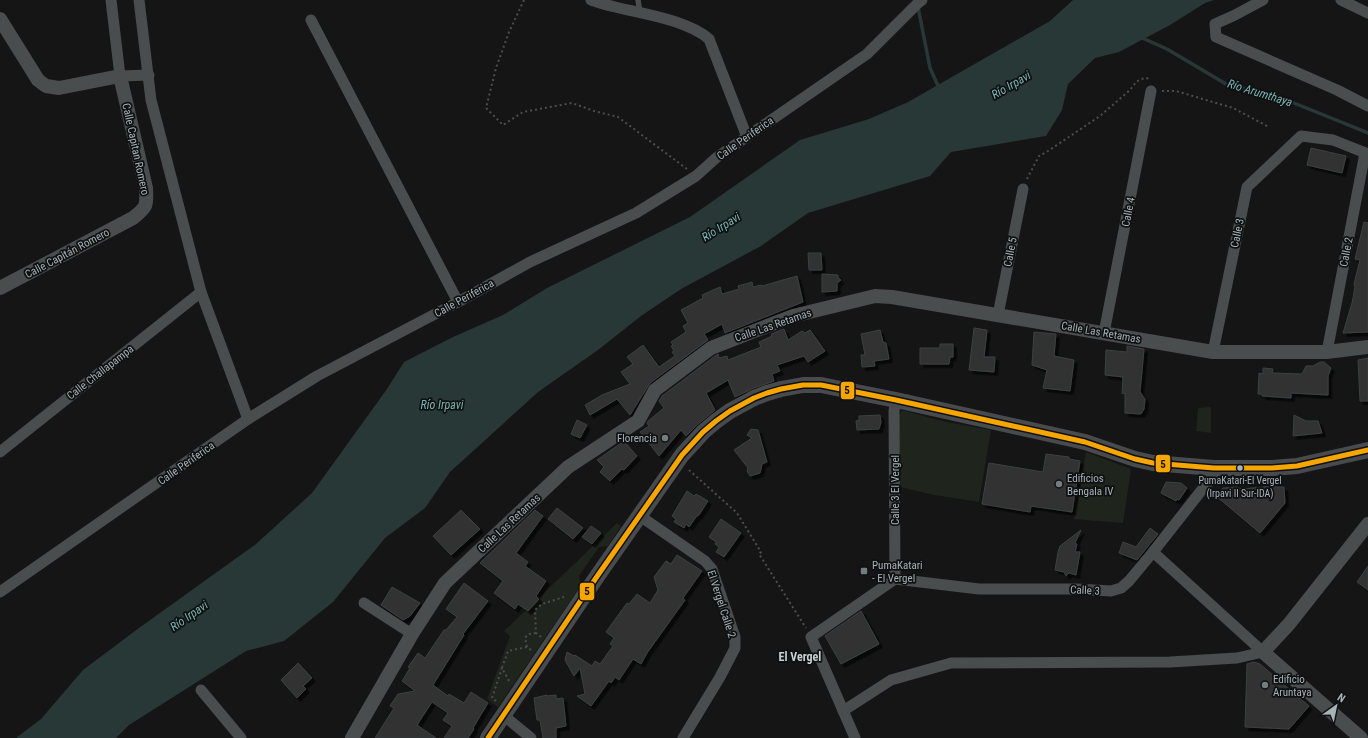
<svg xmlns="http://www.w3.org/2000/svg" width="1368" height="738" font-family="'Roboto Condensed',sans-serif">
<defs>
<filter id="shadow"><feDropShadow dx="3.5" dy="3.5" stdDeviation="0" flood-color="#0009"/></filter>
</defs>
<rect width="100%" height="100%" fill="#151515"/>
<!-- green -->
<g fill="#1f241d">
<polygon points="1211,407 1211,433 1196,431 1198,408"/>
<polygon points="902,411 905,411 946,422 991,430 979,502 934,495 900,487 898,416"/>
<polygon points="1086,452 1131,469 1123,523 1074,519"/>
<polygon points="617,523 621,526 608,546 599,547 579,576 581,585 498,707 487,699 510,636 504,631"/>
</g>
<!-- water -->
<polygon fill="#283837" points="1073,0 1214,0 1205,3 1170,25 1119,52 1095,58 1068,84 1062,110 1046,136 951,152 930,176 808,213 761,246 681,289 641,316 598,350 538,392 450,472 425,508 385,538 333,602 284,641 246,651 129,725 116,738 16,738 41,719 83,670 139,628 256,544 312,493 387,389 404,362 453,337 503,315 547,288 690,217 800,140 869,119 908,102 1050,21"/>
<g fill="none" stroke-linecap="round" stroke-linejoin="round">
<!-- stream -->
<g stroke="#283837" stroke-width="3.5">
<polyline points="918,7 930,68 939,88"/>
<polyline points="1140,37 1167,49 1226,84 1284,99 1368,133"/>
</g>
</g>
<!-- building -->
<g fill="#313233" stroke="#3d4141" filter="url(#shadow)">
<polygon points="1311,148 1346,156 1342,173 1307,165"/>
<polygon points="1364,222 1368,223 1368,332 1343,333 1352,303 1355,287 1354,284 1360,260 1355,259"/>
<polygon points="808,253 821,253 822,270 809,270"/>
<polygon points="822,274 838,275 838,278 841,280 837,283 837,291 822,292"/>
<polygon points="797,276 803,302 725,333 722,324 704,334 708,340 650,383 630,415 617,399 590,415 585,405 602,395 630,384 621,372 633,364 627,357 643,345 659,367 675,356 672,352 674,351 671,346 673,345 671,342 686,332 683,326 688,323 681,310 703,298 702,295 720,287 722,294 739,289 738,286 752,282 753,287 761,285 762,286"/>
<polygon points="974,328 987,330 984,357 995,357 994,372 969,370"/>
<polygon points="784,329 788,340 802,331 805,333 810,330 825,351 808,362 804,356 777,365 780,371 772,374 774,381 754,388 735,397 728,380 706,393 715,410 697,425 686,436 681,430 659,456 640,432 649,426 647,423 648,421 664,408 659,401 662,396 715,356 718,354 719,358 727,356 728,360 761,347 759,342 772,336 771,334"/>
<polygon points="880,330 883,342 886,343 889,359 874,361 875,366 862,367 861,355 865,355 861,334"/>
<polygon points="1034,332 1056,334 1054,356 1074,360 1070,391 1043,388 1047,370 1032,365"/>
<polygon points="940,344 953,344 953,357 950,357 949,364 920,364 920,348 940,348"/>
<polygon points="1127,346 1144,349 1140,392 1145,399 1144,409 1141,414 1125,413 1125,393 1122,394 1123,377 1105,375 1106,350 1127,352"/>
<polygon points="1368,358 1368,401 1360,401 1358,360"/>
<polygon points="1320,362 1324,362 1331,368 1328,376 1328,395 1291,393 1291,398 1262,396 1262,394 1258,394 1259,373 1263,374 1263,368 1273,369 1272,373 1302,374 1306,366 1313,366"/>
<polygon points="880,415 881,422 879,429 857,430 856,421 859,420 859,416"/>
<polygon points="1294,415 1306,421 1318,421 1322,433 1293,436"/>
<polygon points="577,420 587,425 580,438 571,434"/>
<polygon points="751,429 758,430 767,462 762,464 760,473 750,476 747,471 748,468 734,450 752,438 747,435"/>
<polygon points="624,441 637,456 624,470 622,469 610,481 600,472 604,467 597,460"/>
<polygon points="1046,454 1069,457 1069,459 1080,461 1072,512 1031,506 1030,512 982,504 989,463 1043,472"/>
<polygon points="1166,482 1181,483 1187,488 1179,500 1177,499 1176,501 1161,493"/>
<polygon points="1275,486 1275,487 1284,487 1285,503 1260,533 1216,496 1223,488 1237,487 1241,489"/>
<polygon points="687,491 694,496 696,494 708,501 699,515 696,517 689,527 686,524 684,528 674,522 676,519 672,516"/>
<polygon points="557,508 583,528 573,539 548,519"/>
<polygon points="461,510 480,529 451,555 433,536"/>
<polygon points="535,510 543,516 516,553 528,562 525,566 546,581 536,596 539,599 528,611 518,604 515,609 494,593 503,581 480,563"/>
<polygon points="721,519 741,533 724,557 716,552 719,547 715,544 716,542 709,537"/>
<polygon points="591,526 601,533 592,544 582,537"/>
<polygon points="1150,528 1158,534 1137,560 1119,553 1123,542 1136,547"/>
<polygon points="1081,530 1075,543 1077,544 1075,552 1080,552 1076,575 1069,573 1066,576 1064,572 1055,570 1058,552 1060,546"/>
<polygon points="677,555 702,571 683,598 685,600 647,653 641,664 633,659 619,680 615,677 611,683 609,681 591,706 577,696 585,694 580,668 574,676 565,660 567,652 574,656 575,655 592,666 595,661 600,664 613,646 610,644 614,638 606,632 627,603 629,604 637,594 650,603 658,590 654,577 666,561 671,564"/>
<polygon points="1368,566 1368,590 1357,582"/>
<polygon points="464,583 488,601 463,634 464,635 433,685 448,696 449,694 464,703 471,692 488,703 473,728 474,729 468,738 444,738 452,726 443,720 448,713 432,702 417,725 436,738 375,738 394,708 390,706 398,694 415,691 402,681 410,668 408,667 418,653 425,658 444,630 446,630 457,617 446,609"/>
<polygon points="392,587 420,603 410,616 403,620 381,605"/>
<polygon points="861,611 879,644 841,664 825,636"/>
<polygon points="1254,662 1260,664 1309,706 1289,729 1245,727 1247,664"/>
<polygon points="298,663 312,678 303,686 306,689 297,698 281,680"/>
<polygon points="547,695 547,696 556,695 556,699 563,698 566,726 556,728 556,738 543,738 540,720 537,720 534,698"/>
</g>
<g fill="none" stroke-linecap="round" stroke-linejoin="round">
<!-- path -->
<g stroke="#4b4e50" stroke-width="2" stroke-dasharray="2 3" stroke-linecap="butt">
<polyline points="524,0 509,32 496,68 486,108 503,125 523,112 572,103 594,111 618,117 687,169"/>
<polyline points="1162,91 1176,91 1233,108 1269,127"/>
<polyline points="1027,179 1039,156 1048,151 1100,116 1130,90 1136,82 1141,79 1147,78 1149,81"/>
<polyline points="689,470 737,513 761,552 759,554 806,628"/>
<polyline points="541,637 536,633 535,610 542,604 567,596"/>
<polyline points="531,650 527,647 525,638 528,634 536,633"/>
<polyline points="509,681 502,668 508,651 527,647"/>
<polyline points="496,701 492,698 502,668"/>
</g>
<!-- service -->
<polyline stroke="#494d4e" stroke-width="5.5" points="638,0 640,13"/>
<!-- minor -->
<g stroke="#494d4e" stroke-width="11">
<polyline points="111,0 120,76 149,75"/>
<polyline points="139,0 151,100 201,292 248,419"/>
<path d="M591,0C599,3 607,5 615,7C643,14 687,20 709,39L747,137"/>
<polyline points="1263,0 1235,15 1215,24 1216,37 1337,90 1368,106"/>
<polyline points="1341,0 1368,13"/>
<polyline points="311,20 458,302"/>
<polyline points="998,315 1023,189"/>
<polyline points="1104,333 1151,91"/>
<polyline points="1213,352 1247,187 1301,136 1333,140 1368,154"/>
<polyline points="1327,352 1365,153"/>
<polyline points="0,452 201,292"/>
<polyline points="640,516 705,561 712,569 735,637 735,648 720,677 683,738"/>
<polyline points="1153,552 1263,652"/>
<polyline points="895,579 979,589 1076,589 1111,591 1121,588 1129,581 1153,552 1212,477 1214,468"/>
<polyline points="895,579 894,411 896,400"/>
<polyline points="0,592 248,419 317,376 458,302 530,262 636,213 696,176 716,158 867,54 918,3 922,0"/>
<polyline points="364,603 412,634"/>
<polyline points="201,690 241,738"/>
<polyline points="843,711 891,680 951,663 1170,662 1237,658 1263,652"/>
<polyline points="503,715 531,738"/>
<polyline points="855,738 811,637 895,579"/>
</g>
<!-- tertiary -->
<g stroke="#494d4e" stroke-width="14">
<path d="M0,19L38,80L46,86L59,88L120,76L146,188C147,206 147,207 133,218L0,288"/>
<polyline points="352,738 412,634 445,583 568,467 638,421 655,390 711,348 793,316 875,296 892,297 1213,352 1327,352 1368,347"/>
<polyline points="1361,738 1263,652 1289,624 1368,524"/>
</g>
<!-- secondary -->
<polyline stroke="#484b4d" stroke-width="16" points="488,738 598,575 682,455 703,432 716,421 730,411 754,398 767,393 781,389 803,385 821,385 896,400 1085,442 1135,459 1153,463 1214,468 1272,468 1297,466 1368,450"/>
<!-- bus-1 casing -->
<g stroke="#0f1011" stroke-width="8">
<polyline id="bus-1" points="488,738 598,575 682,455 703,432 716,421 730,411 754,398 767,393 781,389 803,385 821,385 896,400 1085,442 1135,459 1153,463 1214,468 1272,468 1297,466 1368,450"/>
</g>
<!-- bus-1 -->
<use href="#bus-1" stroke="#f7a600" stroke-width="5"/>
</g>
<!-- markers -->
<g fill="#737c7e" stroke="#0f1011" stroke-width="1.5">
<circle cx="665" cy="438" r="4"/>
<circle cx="1059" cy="484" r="4"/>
<rect x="860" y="567" width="8" height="8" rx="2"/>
<circle cx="1265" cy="685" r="4"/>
</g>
<circle fill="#a6b3b7" stroke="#0f1011" stroke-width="1.5" cx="1240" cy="468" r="3.5"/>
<g text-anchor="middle" stroke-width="3.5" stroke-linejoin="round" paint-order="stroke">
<!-- bus labels -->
<g font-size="10" fill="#a6b3b7" stroke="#0f1011">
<text x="1240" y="484">PumaKatari-El Vergel<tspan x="1240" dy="13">(Irpavi II Sur-IDA)</tspan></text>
</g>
<!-- street labels -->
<g font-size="11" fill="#a6b3b7" stroke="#0f1011">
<text transform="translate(745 138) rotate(-35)" y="4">Calle Periferica</text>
<text transform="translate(136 149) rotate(78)" y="4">Calle Capitan Romero</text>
<text transform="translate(1128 212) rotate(-79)" y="4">Calle 4</text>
<text transform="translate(1237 233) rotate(-78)" y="4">Calle 3</text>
<text transform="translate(1010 252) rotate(-79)" y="4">Calle 5</text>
<text transform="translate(1346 252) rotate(-79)" y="4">Calle 2</text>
<text transform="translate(67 253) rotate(-28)" y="4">Calle Capitán Romero</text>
<text transform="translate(464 298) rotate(-29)" y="4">Calle Periferica</text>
<text transform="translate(773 325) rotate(-19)" y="4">Calle Las Retamas</text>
<text transform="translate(1101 332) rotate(10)" y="4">Calle Las Retamas</text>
<text transform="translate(100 372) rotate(-38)" y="4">Calle Challapampa</text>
<text transform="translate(186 463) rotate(-35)" y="4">Calle Periferica</text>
<text transform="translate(895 490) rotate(-90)" y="4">Calle 3 El Vergel</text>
<text transform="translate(509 523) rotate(-43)" y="4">Calle Las Retamas</text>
<text transform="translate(1085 590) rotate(3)" y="4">Calle 3</text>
<text transform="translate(722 604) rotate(72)" y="4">El Vergel Calle 2</text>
</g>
<!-- poi labels -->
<g font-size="11" fill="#a6b3b7" stroke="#0f1011" text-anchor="start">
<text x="657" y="442" text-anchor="end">Florencia</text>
<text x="1067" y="482">Edificios<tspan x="1067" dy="13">Bengala IV</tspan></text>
<text x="872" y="569">PumaKatari<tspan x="872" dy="13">- El Vergel</tspan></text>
<text x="1273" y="683">Edificio<tspan x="1273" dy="13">Aruntaya</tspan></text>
</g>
<!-- water labels -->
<g font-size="12" font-style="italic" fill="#7bb3b3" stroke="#0f1011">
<text transform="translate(1011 85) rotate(-30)" y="4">Río Irpavi</text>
<text transform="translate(1260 93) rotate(17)" y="4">Río Arumthaya</text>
<text transform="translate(721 227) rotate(-32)" y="4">Río Irpavi</text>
<text x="442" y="409">Río Irpavi</text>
<text transform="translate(189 616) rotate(-35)" y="4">Río Irpavi</text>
</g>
<!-- neighbourhood labels -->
<g font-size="12" font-weight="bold" fill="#c7d0d3" stroke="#0f1011">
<text x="800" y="661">El Vergel</text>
</g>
</g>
<g stroke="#0f1011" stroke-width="1.5">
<rect x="840" y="381" width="15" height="19" rx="4" fill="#f7a600"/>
<rect x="1155" y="454" width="16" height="19" rx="4" fill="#f7a600"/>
<rect x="579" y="582" width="16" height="19" rx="4" fill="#f7a600"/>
</g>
<g font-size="11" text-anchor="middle" font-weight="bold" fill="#111">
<text x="847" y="394">5</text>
<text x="1163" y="468">5</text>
<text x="587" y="595">5</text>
</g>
<!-- north arrow -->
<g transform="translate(1336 706) rotate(33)" stroke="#0f1011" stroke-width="3" paint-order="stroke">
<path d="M0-3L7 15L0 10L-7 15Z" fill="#a6b3b7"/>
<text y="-6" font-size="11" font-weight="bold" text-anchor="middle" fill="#a6b3b7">N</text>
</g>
</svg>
